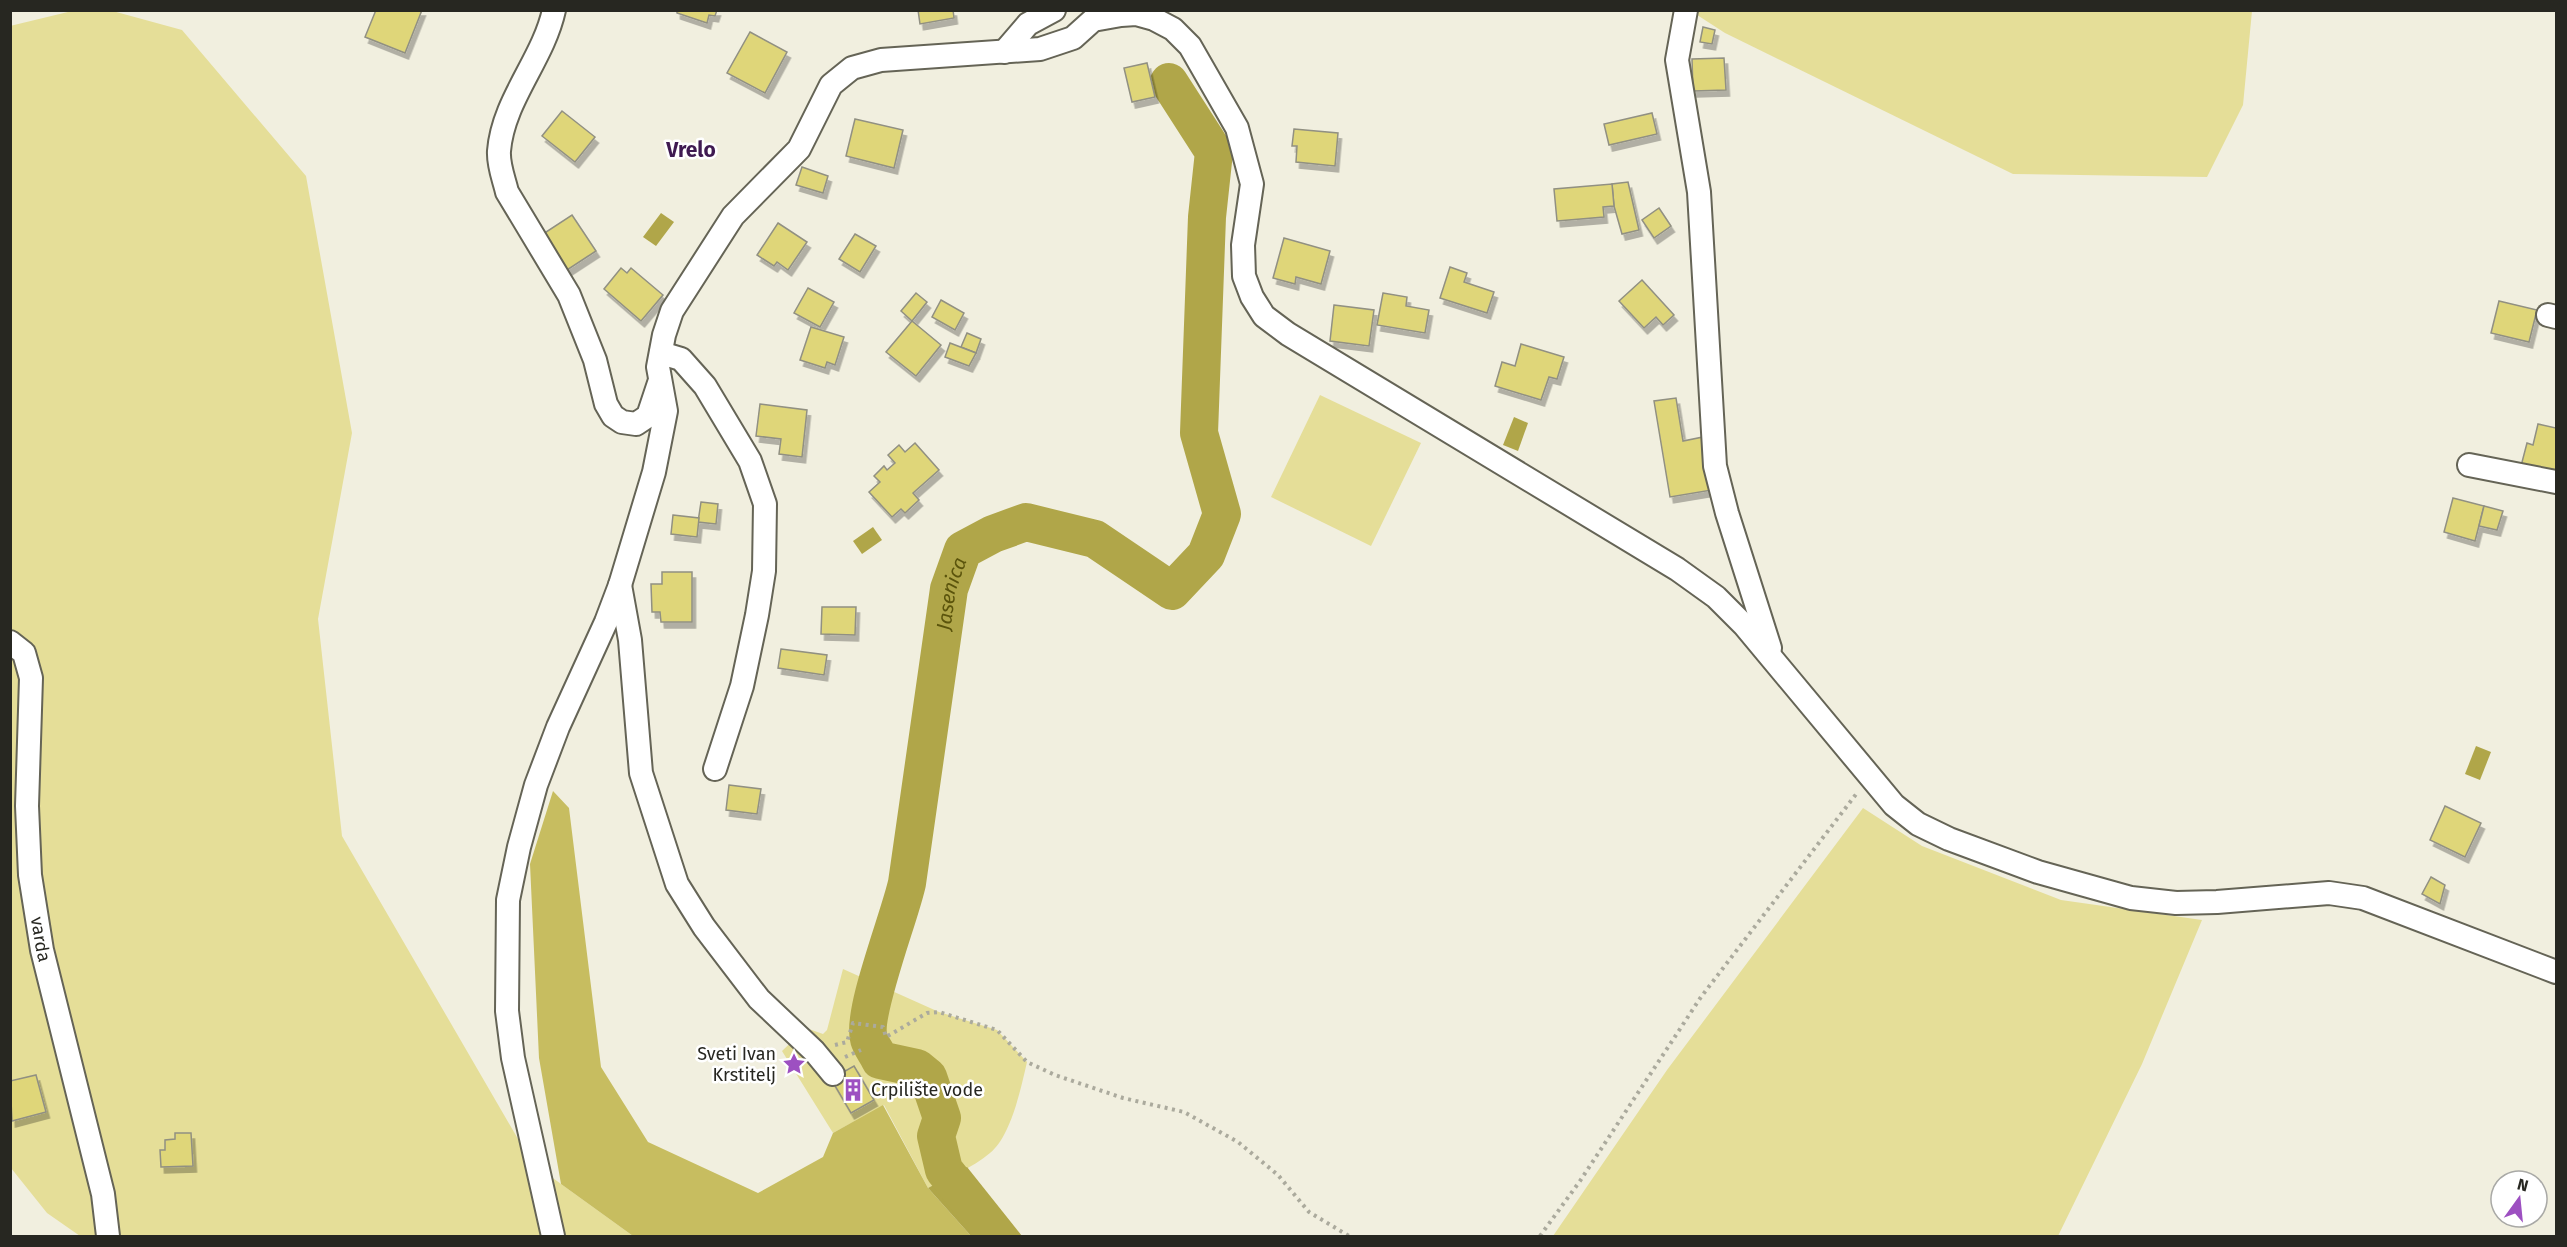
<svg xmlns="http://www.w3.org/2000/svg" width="2567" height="1247" font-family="'Fira Sans',sans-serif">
<defs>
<filter id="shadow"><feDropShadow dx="3.5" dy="6" stdDeviation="0" flood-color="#0004"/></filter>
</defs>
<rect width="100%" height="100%" fill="#f1efdf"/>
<!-- green -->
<g fill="#e5de98">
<polygon points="109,10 182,30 306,176 352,433 318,619 342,836 532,1163 633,1236 80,1236 47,1213 11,1168 10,26 72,11"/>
<polygon points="1691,11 2252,11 2243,105 2207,177 2013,174 1725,33"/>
<polygon points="1320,395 1421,443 1371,546 1271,497"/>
<polygon points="1863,808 1922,846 2061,900 2202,920 2142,1064 2058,1236 1553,1236 1667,1070"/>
<path d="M843,969L939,1012L997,1030L1027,1062C1021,1088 1011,1136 990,1153C973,1168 948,1177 928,1188L884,1105L833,1133L782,1051L806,1028L823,1034L827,1030Z"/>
</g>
<!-- forest -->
<polygon fill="#c7bd60" points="553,791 569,808 601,1067 648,1142 758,1193 823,1157 833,1133 883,1105 928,1188 971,1236 633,1236 561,1184 539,1058 530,864"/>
<!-- water -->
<g fill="#b0a649">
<polygon points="661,213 674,222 656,246 643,237"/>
<polygon points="1514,417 1528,423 1518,451 1503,445"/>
<polygon points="873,527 882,540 862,554 853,541"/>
<polygon points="2476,746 2491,752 2480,780 2465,774"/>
<polygon points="967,1167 1022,1236 971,1236 928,1188"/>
</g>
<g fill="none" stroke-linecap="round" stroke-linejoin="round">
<!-- river -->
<path stroke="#b0a649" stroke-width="38" id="s1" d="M997,1236L944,1170L936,1136L942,1118L928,1077L917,1068L880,1060C877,1053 871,1046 869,1039C861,1014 900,916 907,883L949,589L963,550L993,534L1026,522L1095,539L1172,591L1206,555L1222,514L1199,433L1207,217L1214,152L1169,82"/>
</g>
<!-- building -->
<g fill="#dfd679" stroke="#919082" stroke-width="1.5" filter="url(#shadow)">
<polygon points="376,10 422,10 405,53 365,37"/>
<polygon points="677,10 717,10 715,16 709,15 707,23 677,13"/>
<polygon points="918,10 953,10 954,18 920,24"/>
<polygon points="1703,27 1715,30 1712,44 1700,42"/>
<polygon points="750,32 787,52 765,93 727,73"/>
<polygon points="1724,58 1726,90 1693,91 1692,59"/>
<polygon points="1147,63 1155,97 1132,102 1124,68"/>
<polygon points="562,111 595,137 575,162 542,136"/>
<polygon points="1652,113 1657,134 1609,145 1604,124"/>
<polygon points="855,119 903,130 894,168 846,156"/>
<polygon points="1294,129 1338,133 1335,166 1296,162 1297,146 1292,146"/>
<polygon points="802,167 828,176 823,193 796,185"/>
<polygon points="1628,182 1639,230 1622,234 1614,206 1612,184"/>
<polygon points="1612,184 1614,206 1603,207 1604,217 1557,221 1554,189"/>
<polygon points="1659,208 1671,226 1654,238 1642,220"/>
<polygon points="572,215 596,251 567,270 543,234"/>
<polygon points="778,223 807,242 788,270 777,262 774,266 757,255"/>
<polygon points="855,234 876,246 860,272 839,259"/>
<polygon points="1284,238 1330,251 1321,284 1296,277 1295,284 1273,278"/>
<polygon points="1450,267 1467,273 1464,282 1494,292 1487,313 1440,298"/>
<polygon points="621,268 627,273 631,268 663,295 641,321 604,289"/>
<polygon points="1642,280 1674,315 1663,325 1656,317 1644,328 1619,301"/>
<polygon points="808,288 834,302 820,327 794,313"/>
<polygon points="916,293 927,302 912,321 901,311"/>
<polygon points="1383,293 1407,297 1406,306 1429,310 1425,333 1377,325"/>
<polygon points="941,300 964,313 955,330 932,317"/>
<polygon points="2499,301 2537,310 2529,342 2491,333"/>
<polygon points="1334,305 1374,310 1369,346 1330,341"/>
<polygon points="912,321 941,345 916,376 886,352"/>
<polygon points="811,327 844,337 835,365 827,362 825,368 800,360"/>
<polygon points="967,333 981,339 976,353 961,347"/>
<polygon points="950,343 976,353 969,366 945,357"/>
<polygon points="1521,344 1564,357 1557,379 1549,377 1541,400 1495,386 1502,362 1515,366"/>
<polygon points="1676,398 1683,441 1703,437 1712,490 1670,497 1654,401"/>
<polygon points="760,404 807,410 802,457 779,454 781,439 756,436"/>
<polygon points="2538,424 2556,428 2556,474 2521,466 2527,443 2533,445"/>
<polygon points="915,443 939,470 913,493 919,500 905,513 901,509 892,517 869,492 880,482 874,476 884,466 887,470 895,463 888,455 899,445 905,452"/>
<polygon points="2453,498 2484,506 2475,541 2444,532"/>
<polygon points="701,502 718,504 716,524 698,522"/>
<polygon points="2484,506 2503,511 2497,530 2479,526"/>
<polygon points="673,515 699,518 697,537 671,534"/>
<polygon points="662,572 692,572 692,622 661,622 660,612 652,612 651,584 662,584"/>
<polygon points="822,607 856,607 855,635 821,634"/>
<polygon points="781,649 827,655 824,675 778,668"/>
<polygon points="729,785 761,789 757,814 726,810"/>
<polygon points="2445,806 2481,823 2465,857 2430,840"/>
<polygon points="2431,877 2445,885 2440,904 2422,894"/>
<polygon points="854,1066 874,1100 851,1113 831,1079"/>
<polygon points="36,1075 46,1112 12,1121 10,1081"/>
<polygon points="175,1133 191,1133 193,1166 161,1167 160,1150 165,1150 165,1140 175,1139"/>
</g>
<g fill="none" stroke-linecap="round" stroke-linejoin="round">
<!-- minor casing -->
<g stroke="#656456" stroke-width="26">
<g id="minor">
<path d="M554,10C543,60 503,100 499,151C498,165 504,179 507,192L569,295L595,360L606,404L613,416L622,422L636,424L648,416L659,383"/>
<polyline points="1686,10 1677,60 1699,192 1715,466 1727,513 1770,648"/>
<polyline points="1004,52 1028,24 1054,10"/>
<polyline points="2548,315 2556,317"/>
<polyline points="661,353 681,359 705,386 750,461 765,504 764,571 757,615 742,686 715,769"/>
<polyline points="2469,465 2556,482"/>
<polyline points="620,585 630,640 641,773 677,884 704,927 759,999 814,1051 833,1074"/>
<path id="s2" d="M10,642L24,653L31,678L27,806L30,875L42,950L103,1194L108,1236"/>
<polyline points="553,1236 513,1058 507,1011 508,900 519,847 536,785 558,727 606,622 620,585 654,472 666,411 658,367 664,335 672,311 733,216 799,149 831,85 852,68 881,60 1040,49 1073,38 1093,20 1121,15 1136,14 1154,19 1173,29 1190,46 1237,128 1252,184 1243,245 1244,276 1252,297 1264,316 1288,334 1677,569 1716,597 1744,625 1894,805 1918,824 1949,839 2038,872 2131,898 2176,903 2217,902 2329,893 2363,898 2556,972"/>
</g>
</g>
<!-- path -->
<g stroke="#abaa9d" stroke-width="4" stroke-dasharray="3 4.5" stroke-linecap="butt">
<polyline points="835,1045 847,1042 853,1023 883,1027 886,1037 927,1013 939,1012 997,1030 1027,1062 1055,1075 1123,1098 1184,1112 1238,1142 1278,1175 1309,1212 1349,1236"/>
<polyline points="845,1057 861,1050"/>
<polyline points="1540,1236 1580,1181 1701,997 1857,793"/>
</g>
<!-- minor -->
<use href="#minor" stroke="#fff" stroke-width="22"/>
</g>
<!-- icons -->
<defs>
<g id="sight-bare" transform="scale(1.8)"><path d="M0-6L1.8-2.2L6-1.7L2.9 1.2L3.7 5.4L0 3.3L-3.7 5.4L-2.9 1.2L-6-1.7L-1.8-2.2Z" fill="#9d50c1" stroke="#fff" stroke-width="2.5" paint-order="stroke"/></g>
<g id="building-bare" transform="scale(1.8)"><path d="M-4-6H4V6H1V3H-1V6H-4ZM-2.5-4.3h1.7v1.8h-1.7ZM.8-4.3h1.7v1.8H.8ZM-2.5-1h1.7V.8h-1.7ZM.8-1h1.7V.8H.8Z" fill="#9d50c1" stroke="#fff" stroke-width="2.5" paint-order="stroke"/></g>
</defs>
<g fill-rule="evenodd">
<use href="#sight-bare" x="794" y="1064"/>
<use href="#building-bare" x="853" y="1090"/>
</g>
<g text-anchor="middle" stroke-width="5" stroke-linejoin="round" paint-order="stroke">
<!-- street labels -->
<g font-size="18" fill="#272721" stroke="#fff">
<text dy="6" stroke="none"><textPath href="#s2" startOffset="306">varda</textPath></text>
</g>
<!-- poi labels -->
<g font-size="18" fill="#272721" stroke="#fff" text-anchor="end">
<text x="776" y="1060">Sveti Ivan<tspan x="776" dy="21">Krstitelj</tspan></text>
<text x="871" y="1096" text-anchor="start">Crpilište vode</text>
</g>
<!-- water labels -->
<g font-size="20" font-style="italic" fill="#5b540c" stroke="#fff">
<text dy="7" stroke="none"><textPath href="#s1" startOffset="712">Jasenica</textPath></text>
</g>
<!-- quarter labels -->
<g font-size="21" font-weight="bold" fill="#3f1a51" stroke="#fff">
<text x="691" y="157">Vrelo</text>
</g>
</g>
<!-- border -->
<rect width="2567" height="1247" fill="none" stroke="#272721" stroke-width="24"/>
<!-- north arrow -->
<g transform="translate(2519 1199) rotate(15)"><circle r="28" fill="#ffffff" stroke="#a9a9a6" stroke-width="1.5"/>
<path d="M0-4.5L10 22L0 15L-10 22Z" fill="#9d50c1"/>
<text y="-9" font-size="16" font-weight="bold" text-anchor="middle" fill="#272721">N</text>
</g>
</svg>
